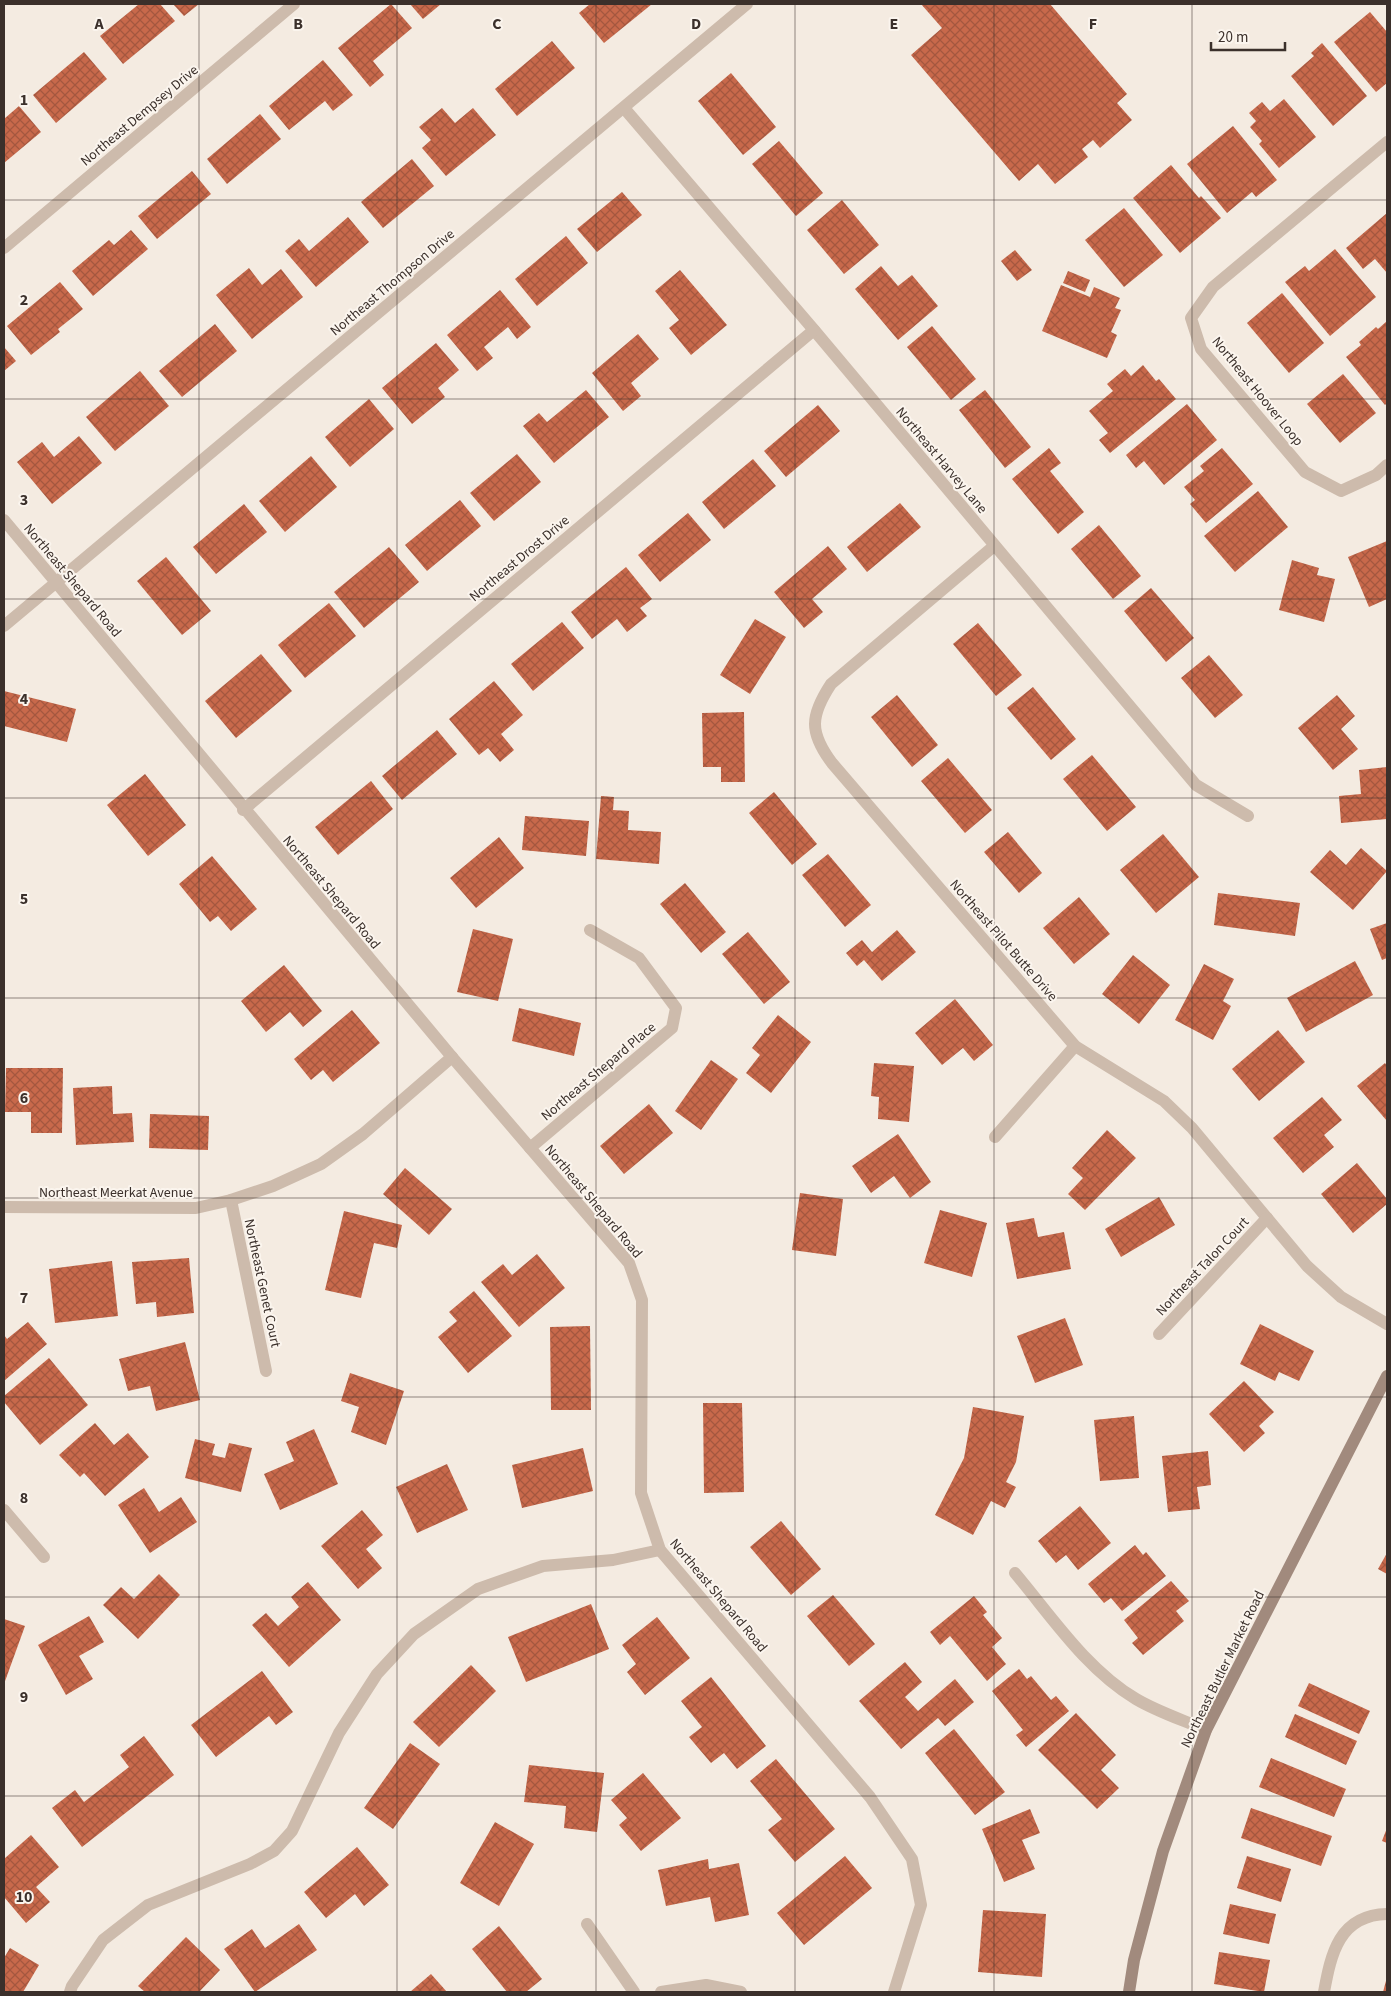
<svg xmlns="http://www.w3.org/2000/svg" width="1391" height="1996" font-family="'Source Sans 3',sans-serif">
<defs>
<pattern id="building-cross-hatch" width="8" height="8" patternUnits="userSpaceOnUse" patternTransform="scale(1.25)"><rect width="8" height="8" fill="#c8694b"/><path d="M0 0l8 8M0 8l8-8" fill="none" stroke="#a4573f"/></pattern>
</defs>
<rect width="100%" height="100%" fill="#f4ebe1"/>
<!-- building -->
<g fill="url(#building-cross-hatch)">
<polygon points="139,4 160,4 175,21 123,64 100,36"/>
<polygon points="173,4 199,4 184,16"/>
<polygon points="391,4 412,28 373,61 384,75 370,87 338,48"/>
<polygon points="410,4 441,4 423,19"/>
<polygon points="590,4 652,4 604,43 579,13"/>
<polygon points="921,4 1050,4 1127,94 1117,103 1132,120 1100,148 1093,140 1082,149 1088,157 1055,184 1038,164 1019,181 911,55 942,28"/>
<polygon points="1370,12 1387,32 1387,83 1376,92 1334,42"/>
<polygon points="552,41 575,68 517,116 495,89"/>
<polygon points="1322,43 1367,96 1333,126 1291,76 1314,56 1311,53"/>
<polygon points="84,52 107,79 56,123 33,95"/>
<polygon points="323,60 353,95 333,111 325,101 289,130 269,106"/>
<polygon points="731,73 776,127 743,155 698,101"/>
<polygon points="1284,99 1316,137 1279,168 1259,144 1262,141 1250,127 1256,121 1249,113 1262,102 1270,111"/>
<polygon points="19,106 41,132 4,163 4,119"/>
<polygon points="442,108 455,123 473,108 496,135 446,176 422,148 431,140 419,127"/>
<polygon points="260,114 281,139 227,184 207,159"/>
<polygon points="1233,126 1277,180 1256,197 1252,192 1227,213 1187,164"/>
<polygon points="779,141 823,193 796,216 752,164"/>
<polygon points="412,159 434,186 383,228 361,202"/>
<polygon points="1171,165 1199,198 1201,196 1221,218 1180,253 1133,198"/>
<polygon points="192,171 211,194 157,239 138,216"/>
<polygon points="622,192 642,215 597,252 577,229"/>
<polygon points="842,200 879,245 844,274 807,230"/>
<polygon points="1124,208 1163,255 1124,287 1085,240"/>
<polygon points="1387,213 1387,273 1375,259 1363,269 1346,248"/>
<polygon points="348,217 369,242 316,287 285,251 299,239 309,251"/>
<polygon points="131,230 148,249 93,296 72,271 109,240 114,245"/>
<polygon points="566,236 588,263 537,306 515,279"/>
<polygon points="1335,249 1376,297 1330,336 1285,282 1305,266 1309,271"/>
<polygon points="1015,250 1032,270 1017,281 1001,261"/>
<polygon points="881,266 898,286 912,275 938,306 898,340 855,289"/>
<polygon points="249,268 262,285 281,269 303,297 252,339 216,295"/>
<polygon points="680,270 727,325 691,355 669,328 679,320 655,291"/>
<polygon points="1068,271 1090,280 1085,292 1063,283"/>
<polygon points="60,282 83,309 58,329 60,332 31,355 7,326"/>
<polygon points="1061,285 1090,297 1094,287 1120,298 1115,308 1121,310 1111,332 1117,335 1107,358 1042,331"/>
<polygon points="500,290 531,327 517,339 508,327 484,347 493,358 477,371 447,335"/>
<polygon points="1282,293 1324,343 1289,373 1247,323"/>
<polygon points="1387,321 1387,403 1385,405 1346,357 1361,345 1359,342 1376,327 1378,329"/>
<polygon points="215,324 237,351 182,397 159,371"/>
<polygon points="932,326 976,379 951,400 907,347"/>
<polygon points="638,334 659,359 631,383 641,396 623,411 592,373"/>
<polygon points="436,343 459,370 438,388 445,397 412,424 382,388"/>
<polygon points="4,347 16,361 4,371"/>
<polygon points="1143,365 1156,381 1159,379 1176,399 1110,453 1099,440 1108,433 1089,411 1113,391 1107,384 1125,369 1131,376"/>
<polygon points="140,371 169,406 115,451 86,417"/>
<polygon points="1343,374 1376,413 1340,443 1307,404"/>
<polygon points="586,390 609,417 554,463 523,426 539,413 547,422"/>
<polygon points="985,390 1031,447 1005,468 959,410"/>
<polygon points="369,399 394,429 350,467 325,437"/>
<polygon points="1187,404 1217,440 1164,485 1144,461 1136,468 1126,455"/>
<polygon points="818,405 840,431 786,477 764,451"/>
<polygon points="79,436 102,463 52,504 17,462 42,442 54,457"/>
<polygon points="1049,448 1061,463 1050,471 1084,512 1058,534 1012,479"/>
<polygon points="1222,448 1253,484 1206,523 1190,504 1195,500 1184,487 1204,471 1200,466"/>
<polygon points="517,454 541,482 494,521 470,493"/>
<polygon points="311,456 337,487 285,532 259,501"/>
<polygon points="753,459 776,486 724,529 702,502"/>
<polygon points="1258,491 1288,527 1235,572 1204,536"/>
<polygon points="460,500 481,526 427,571 405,545"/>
<polygon points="900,503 921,527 867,572 847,547"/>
<polygon points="244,504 267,532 216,574 193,547"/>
<polygon points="688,513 711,540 660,582 638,555"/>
<polygon points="1099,525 1141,576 1113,599 1071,549"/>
<polygon points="1387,541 1387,599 1369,607 1348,557"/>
<polygon points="828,546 847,569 812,599 823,612 804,628 774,592"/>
<polygon points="389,547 419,582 364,628 334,592"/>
<polygon points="166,557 211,611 182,635 137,581"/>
<polygon points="1292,560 1319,568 1317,575 1335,579 1324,622 1279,610"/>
<polygon points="626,567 652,599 640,608 647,616 627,632 617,619 592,639 571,612"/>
<polygon points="1151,588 1194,638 1166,662 1124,611"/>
<polygon points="329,603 356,636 305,678 278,645"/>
<polygon points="755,619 786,637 750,694 720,675"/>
<polygon points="562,622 584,648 533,691 511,664"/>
<polygon points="978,623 1022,675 996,696 953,644"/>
<polygon points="261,654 292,691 236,738 205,701"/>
<polygon points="1209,655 1243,695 1215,718 1181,678"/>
<polygon points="494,681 523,715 501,734 514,750 500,762 488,748 479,755 449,719"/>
<polygon points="1033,687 1076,739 1051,760 1007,708"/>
<polygon points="4,691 76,709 67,742 4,726"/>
<polygon points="897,695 938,745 912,767 871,717"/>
<polygon points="1337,695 1355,716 1341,729 1358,749 1333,770 1298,728"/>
<polygon points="744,712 745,782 721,782 721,767 703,767 702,713"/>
<polygon points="437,730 457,754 402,800 382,776"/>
<polygon points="1092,755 1136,807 1107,831 1063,779"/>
<polygon points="948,758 992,810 965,833 921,781"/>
<polygon points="1387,767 1387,819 1341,823 1339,796 1361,794 1359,770"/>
<polygon points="145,774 186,825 148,856 107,805"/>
<polygon points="371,781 393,809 338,855 315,827"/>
<polygon points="774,792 817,844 792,865 749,813"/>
<polygon points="601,796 614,797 613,810 629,811 628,830 661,832 659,864 596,859"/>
<polygon points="525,816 589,821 586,856 522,850"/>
<polygon points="1008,832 1042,873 1019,893 984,852"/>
<polygon points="1163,834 1199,877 1156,913 1120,870"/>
<polygon points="499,837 524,868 476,908 450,878"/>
<polygon points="1361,848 1387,871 1353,910 1310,872 1330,850 1346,865"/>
<polygon points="828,854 871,905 845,927 802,875"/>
<polygon points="212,856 257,909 231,931 218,916 210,922 179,884"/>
<polygon points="685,883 726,932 701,953 660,904"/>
<polygon points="1218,893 1300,903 1295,936 1214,925"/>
<polygon points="1079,897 1110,934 1074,964 1043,928"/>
<polygon points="1387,923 1387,958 1382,960 1370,929"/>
<polygon points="473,929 513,939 498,1001 457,992"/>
<polygon points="897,930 916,952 882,981 864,960 857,966 846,953 862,940 872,952"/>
<polygon points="748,932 790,982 764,1004 722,954"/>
<polygon points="1133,955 1170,985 1139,1024 1102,994"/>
<polygon points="1355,961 1373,995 1306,1032 1287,998"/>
<polygon points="1204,964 1234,979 1223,1001 1231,1006 1213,1040 1175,1020"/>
<polygon points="284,965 322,1011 303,1027 290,1012 266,1032 241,1001"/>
<polygon points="955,999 993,1045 974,1061 963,1048 942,1065 915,1033"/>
<polygon points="519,1008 581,1023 574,1056 512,1041"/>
<polygon points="352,1010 380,1043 333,1082 323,1070 311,1080 294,1059"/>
<polygon points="778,1015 811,1042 771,1093 746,1073 760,1055 752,1048"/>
<polygon points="1278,1030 1305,1062 1259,1101 1232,1069"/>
<polygon points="711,1060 738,1079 701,1130 675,1111"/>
<polygon points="874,1063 914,1066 909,1122 878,1119 879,1097 871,1096"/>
<polygon points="1385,1063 1387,1066 1387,1121 1357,1086"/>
<polygon points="6,1068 63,1068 62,1133 31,1133 31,1112 5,1112"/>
<polygon points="112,1086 113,1114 132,1113 134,1142 76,1145 73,1088"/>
<polygon points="1322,1097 1342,1120 1324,1135 1334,1147 1303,1173 1273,1138"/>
<polygon points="649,1104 673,1133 624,1174 600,1146"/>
<polygon points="150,1114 209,1116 208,1150 149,1148"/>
<polygon points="1107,1130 1136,1158 1085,1210 1068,1194 1083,1178 1072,1168"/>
<polygon points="898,1134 931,1182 910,1198 894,1176 871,1193 852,1166"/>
<polygon points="1357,1163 1387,1199 1387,1204 1353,1233 1321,1194"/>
<polygon points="405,1168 452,1209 429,1235 383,1194"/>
<polygon points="800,1193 843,1199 836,1256 792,1250"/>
<polygon points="1159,1197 1175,1225 1121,1257 1105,1229"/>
<polygon points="940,1210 987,1223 972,1277 924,1263"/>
<polygon points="344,1211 402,1225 397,1248 374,1243 361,1298 325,1290"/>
<polygon points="1034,1218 1038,1237 1064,1232 1071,1269 1017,1279 1006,1223"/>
<polygon points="537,1254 565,1288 519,1327 481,1282 503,1264 512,1275"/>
<polygon points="189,1258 194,1313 157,1317 156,1302 136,1304 132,1262"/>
<polygon points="112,1261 118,1316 55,1323 49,1269"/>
<polygon points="474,1291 512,1336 468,1373 438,1337 457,1321 449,1312"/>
<polygon points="1065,1318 1083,1365 1035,1383 1017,1336"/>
<polygon points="28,1322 47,1344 4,1381 4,1335 7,1339"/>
<polygon points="1260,1324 1314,1351 1299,1381 1279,1372 1275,1381 1240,1364"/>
<polygon points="590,1326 591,1410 551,1410 550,1327"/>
<polygon points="185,1342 200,1400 156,1411 150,1386 128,1391 119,1359"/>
<polygon points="49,1358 88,1405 40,1445 4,1402 4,1396"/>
<polygon points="350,1373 404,1391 386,1445 351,1432 359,1407 341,1401"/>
<polygon points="1244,1381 1274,1412 1259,1426 1265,1433 1244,1452 1209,1414"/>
<polygon points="703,1403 742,1403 744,1492 704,1493"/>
<polygon points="973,1407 1024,1416 1016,1462 1006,1482 1016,1487 1005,1508 991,1501 973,1535 935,1515 964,1458"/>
<polygon points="1134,1416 1139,1478 1100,1481 1094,1420"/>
<polygon points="95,1423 114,1445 128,1433 149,1457 105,1496 84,1473 80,1477 59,1455"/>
<polygon points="314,1429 338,1484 280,1510 264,1474 294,1461 286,1442"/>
<polygon points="195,1439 215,1444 212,1455 225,1458 229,1443 252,1448 241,1492 185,1478"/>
<polygon points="583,1448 593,1491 522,1508 512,1465"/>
<polygon points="1208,1451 1211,1485 1197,1487 1200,1509 1168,1512 1162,1456"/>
<polygon points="447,1464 468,1510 417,1533 396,1487"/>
<polygon points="144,1488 159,1512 181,1497 197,1522 150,1553 118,1505"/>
<polygon points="1080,1506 1111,1543 1078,1570 1066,1555 1056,1563 1038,1541"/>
<polygon points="362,1510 383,1535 366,1549 382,1568 358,1589 321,1546"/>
<polygon points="781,1521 821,1569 791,1595 750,1547"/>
<polygon points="1135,1545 1143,1555 1146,1552 1166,1576 1122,1611 1111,1598 1104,1603 1088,1584"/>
<polygon points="1387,1553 1387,1574 1378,1569"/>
<polygon points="159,1574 180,1595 138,1639 103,1605 121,1587 134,1599"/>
<polygon points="1171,1581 1189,1601 1176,1611 1184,1621 1143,1655 1132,1643 1138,1638 1124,1620"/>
<polygon points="308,1582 341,1620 289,1667 252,1625 266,1613 278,1626 299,1607 291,1597"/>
<polygon points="833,1595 875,1644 849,1666 807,1616"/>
<polygon points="974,1596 987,1612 983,1615 1002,1638 992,1647 1006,1664 987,1681 950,1636 940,1645 930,1632"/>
<polygon points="591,1604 609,1649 526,1682 508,1637"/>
<polygon points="89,1616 104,1642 79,1656 93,1679 66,1695 38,1645"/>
<polygon points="657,1617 690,1658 645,1695 627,1672 636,1664 622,1645"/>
<polygon points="4,1619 25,1626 4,1684"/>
<polygon points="905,1662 922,1682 905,1697 918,1711 955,1679 974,1702 945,1726 938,1718 901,1749 859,1701"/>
<polygon points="471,1665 496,1691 439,1747 413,1722"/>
<polygon points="1019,1669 1027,1679 1031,1676 1051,1700 1056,1696 1069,1711 1026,1747 1016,1735 1023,1730 992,1691"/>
<polygon points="262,1671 293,1712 276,1725 269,1716 216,1757 191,1725"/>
<polygon points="711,1677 766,1746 737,1769 724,1753 711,1763 689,1737 702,1727 681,1701"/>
<polygon points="1309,1683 1370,1711 1359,1734 1298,1706"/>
<polygon points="1076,1713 1116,1755 1101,1770 1119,1788 1097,1809 1038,1750"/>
<polygon points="1295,1714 1357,1741 1346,1765 1285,1737"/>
<polygon points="954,1729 1005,1792 975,1815 925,1753"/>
<polygon points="144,1736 174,1775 82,1847 52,1808 75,1790 84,1802 129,1767 120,1755"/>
<polygon points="410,1743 440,1764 393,1829 364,1808"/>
<polygon points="1271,1758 1346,1789 1334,1817 1259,1787"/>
<polygon points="776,1759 835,1829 795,1862 768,1830 782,1819 750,1781"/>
<polygon points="529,1765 604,1773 597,1832 564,1828 566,1806 524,1802"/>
<polygon points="643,1773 681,1818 641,1851 619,1825 627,1818 611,1800"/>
<polygon points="1251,1808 1332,1836 1321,1866 1241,1838"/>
<polygon points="1030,1809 1040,1833 1022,1840 1035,1869 1004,1882 982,1829"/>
<polygon points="495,1822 534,1844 499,1906 460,1883"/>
<polygon points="1387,1828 1387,1843 1382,1841"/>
<polygon points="31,1835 59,1867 36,1887 50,1902 26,1923 4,1897 4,1859"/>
<polygon points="357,1847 389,1885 364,1906 355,1894 326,1918 304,1892"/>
<polygon points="845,1856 872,1888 804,1945 777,1913"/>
<polygon points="1247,1856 1291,1869 1281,1902 1237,1888"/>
<polygon points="708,1859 709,1869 739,1863 749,1915 715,1922 710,1897 666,1906 658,1870"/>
<polygon points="1230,1904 1276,1914 1269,1944 1223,1934"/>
<polygon points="983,1910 1046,1914 1042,1977 978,1972"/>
<polygon points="299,1924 317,1950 255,1992 224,1949 252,1929 265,1948"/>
<polygon points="499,1926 542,1979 526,1992 507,1992 472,1949"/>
<polygon points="186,1937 220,1970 199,1992 145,1992 138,1986"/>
<polygon points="10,1948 39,1965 23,1992 4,1992 4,1958"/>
<polygon points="1219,1952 1270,1960 1264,1992 1214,1984"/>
<polygon points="431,1974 447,1992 410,1992"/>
<polygon points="1387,1977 1387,1992 1383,1992"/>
</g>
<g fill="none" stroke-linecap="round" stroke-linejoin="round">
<!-- street -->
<g stroke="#cdbbac" stroke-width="12">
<polyline points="624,108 814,330 1196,785 1248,816"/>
<polyline points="1387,142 1213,287 1191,318 1201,349 1305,472 1341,491 1376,475 1387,465"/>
<polyline points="4,248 294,4"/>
<polyline points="4,520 452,1057 629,1263 642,1300 641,1493 660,1550 870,1797 912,1859 921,1905 894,1992"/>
<path d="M994,546L831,684C810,716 809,732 832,763L1075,1046L1164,1101L1192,1128L1307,1266L1341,1297L1387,1324"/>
<polyline points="4,626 747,4"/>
<polyline points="243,810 814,330"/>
<polyline points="995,1137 1075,1046"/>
<polyline points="530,1148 672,1028 676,1008 639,958 590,930"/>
<polyline points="231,1200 266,1371"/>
<polyline points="4,1207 196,1208 231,1200 273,1186 321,1164 363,1134 452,1057"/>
<polyline points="1159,1334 1267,1218"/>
<polyline points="4,1510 44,1557"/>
<path d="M1015,1573C1052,1617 1086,1669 1136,1699C1158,1712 1183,1720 1206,1730"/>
<polyline points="587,1924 634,1992"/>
<polyline points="70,1992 72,1986 103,1940 148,1905 250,1864 274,1851 292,1831 339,1733 377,1674 414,1634 478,1589 543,1566 613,1560 660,1550"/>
<polyline points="661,1992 706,1985 741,1992"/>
<path d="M1324,1992C1331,1954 1339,1915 1387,1914"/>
</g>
<!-- secondary -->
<polyline stroke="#a18a7d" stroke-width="12" points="1129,1992 1134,1960 1163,1851 1206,1730 1387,1376"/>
</g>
<!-- grid -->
<path fill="none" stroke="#3b302b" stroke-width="1" stroke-opacity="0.55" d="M199,4V1992M397,4V1992M596,4V1992M795,4V1992M994,4V1992M1192,4V1992M4,200H1387M4,399H1387M4,599H1387M4,798H1387M4,998H1387M4,1198H1387M4,1397H1387M4,1597H1387M4,1796H1387"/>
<g text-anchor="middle" stroke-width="4" stroke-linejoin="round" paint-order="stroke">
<!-- street labels -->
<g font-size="14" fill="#3b302b" stroke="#fbf5ee">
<text transform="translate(139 115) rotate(-40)" y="5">Northeast Dempsey Drive</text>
<text transform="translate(392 282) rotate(-40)" y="5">Northeast Thompson Drive</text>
<text transform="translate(1258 391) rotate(51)" y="5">Northeast Hoover Loop</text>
<text transform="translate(942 460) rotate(50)" y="5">Northeast Harvey Lane</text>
<text transform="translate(519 558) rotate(-40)" y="5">Northeast Drost Drive</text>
<text transform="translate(73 580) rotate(50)" y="5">Northeast Shepard Road</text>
<text transform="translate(332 892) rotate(50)" y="5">Northeast Shepard Road</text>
<text transform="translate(1004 940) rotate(49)" y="5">Northeast Pilot Butte Drive</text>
<text transform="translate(598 1071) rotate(-40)" y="5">Northeast Shepard Place</text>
<text x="116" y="1197">Northeast Meerkat Avenue</text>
<text transform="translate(594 1201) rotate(50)" y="5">Northeast Shepard Road</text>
<text transform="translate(1202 1266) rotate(-47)" y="5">Northeast Talon Court</text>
<text transform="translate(263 1283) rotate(78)" y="5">Northeast Genet Court</text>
<text transform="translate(719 1595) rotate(50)" y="5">Northeast Shepard Road</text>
<text transform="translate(1222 1669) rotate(-64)" y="5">Northeast Butler Market Road</text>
</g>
</g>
<g font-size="16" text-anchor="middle" font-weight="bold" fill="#3b302b" stroke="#fbf5ee" stroke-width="4" stroke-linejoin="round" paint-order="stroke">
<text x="99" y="29">A</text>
<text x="298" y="29">B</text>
<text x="497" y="29">C</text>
<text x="696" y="29">D</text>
<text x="894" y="29">E</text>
<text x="1093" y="29">F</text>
<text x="24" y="105">1</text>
<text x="24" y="305">2</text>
<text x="24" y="505">3</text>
<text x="24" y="704">4</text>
<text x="24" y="904">5</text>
<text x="24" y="1103">6</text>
<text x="24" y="1303">7</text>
<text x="24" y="1503">8</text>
<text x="24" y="1702">9</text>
<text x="24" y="1902">10</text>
</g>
<!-- border -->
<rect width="1391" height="1996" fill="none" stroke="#3b302b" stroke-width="10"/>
<!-- scale -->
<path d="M1211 42v8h74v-8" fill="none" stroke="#3b302b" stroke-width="2.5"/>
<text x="1218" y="42" font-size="15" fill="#3b302b" stroke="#fbf5ee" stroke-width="4" paint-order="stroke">20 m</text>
</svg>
